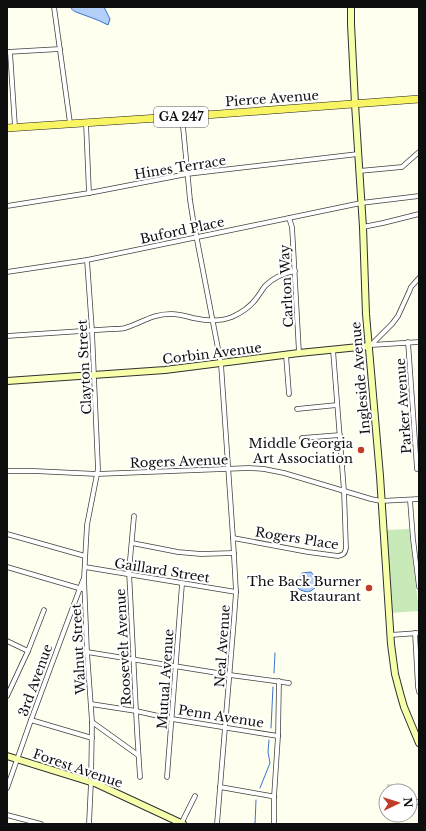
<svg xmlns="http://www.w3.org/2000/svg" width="426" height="831" font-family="'Libre Baskerville',serif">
<rect width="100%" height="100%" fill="#ffffef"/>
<!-- green -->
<polygon fill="#c7eab8" points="409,529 419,611 390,613 386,530"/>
<!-- cemetery -->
<polygon fill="#cfe1bf" points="387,784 404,785 404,791 387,791"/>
<!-- water -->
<g fill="#b3cff7" stroke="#3974ce">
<path d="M71,7H104L110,19L108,25C97,19 86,16 76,12C72,10 72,10 71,7Z"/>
<path d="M311,572L317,579L315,588L309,592C293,590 296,585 302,573Z"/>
</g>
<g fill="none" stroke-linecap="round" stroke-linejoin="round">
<!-- stream -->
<g stroke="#3974ce" stroke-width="1">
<polyline points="274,673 275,653"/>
<polyline points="271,728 273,687"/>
<polyline points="260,788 270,763 268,752 269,740"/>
<polyline points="255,824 256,800"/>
</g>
<!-- street casing -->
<g stroke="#414141" stroke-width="5.5">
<g id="street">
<polyline points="54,7 70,123"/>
<polyline points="7,52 60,49"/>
<polyline points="10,52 15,127"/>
<polyline points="182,116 190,200 193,219 221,364 233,538 236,592 234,619 217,824"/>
<polyline points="86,123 89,193"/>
<polyline points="359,171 402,167 419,152"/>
<polyline points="7,206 89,193 187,174 358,154"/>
<polyline points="289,218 292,227 293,244 299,353"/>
<polyline points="363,227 383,223 419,214"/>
<polyline points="87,260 92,331 98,469 87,525 84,578 87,652 92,722 91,782 89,824"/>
<polyline points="7,272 87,260 361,203 419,196"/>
<path d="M7,336L112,329C116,329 121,329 125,328C142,323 151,314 171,314C179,314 186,316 193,318C206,321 219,322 232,317C241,313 250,307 256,299C259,295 262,290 265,286C273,278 284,273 295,271"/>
<polyline points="408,342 417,469"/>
<polyline points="371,345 419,342"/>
<polyline points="369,346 373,343 392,324 398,316 409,292 411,287 419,278"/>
<polyline points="286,355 289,394"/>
<polyline points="297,409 337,405"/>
<polyline points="302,438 340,435"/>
<polyline points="7,471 34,471 97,474 249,468 264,469 284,473 371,499 381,501 419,499"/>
<polyline points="410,500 413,539 419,587"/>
<polyline points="134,516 129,571 137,731 140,777"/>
<polyline points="7,534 85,556"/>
<path d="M233,538L308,552L338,556C343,555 345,554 346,548L344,491L333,350"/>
<polyline points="132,543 178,552 201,554 234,553"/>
<polyline points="7,567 82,589"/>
<polyline points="85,567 236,592"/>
<polyline points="415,633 418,687 419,692"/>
<polyline points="390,635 419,633"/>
<polyline points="7,641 28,651"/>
<polyline points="87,652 230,675 289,683"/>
<polyline points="7,696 28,651 44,610"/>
<polyline points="91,704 136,711 172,719 278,736"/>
<polyline points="31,720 92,738"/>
<polyline points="92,722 138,755"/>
<polyline points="167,777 182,584"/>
<polyline points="220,787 271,796 274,797"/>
<polyline points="7,788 31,720 83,580"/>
<polyline points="410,802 419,802"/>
<polyline points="7,815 41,824"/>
<polyline points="181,824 195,796"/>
<polyline points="274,824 274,797 278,736 279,681"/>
</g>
</g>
<!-- secondary casing -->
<g stroke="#303030" stroke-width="8">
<g id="secondary">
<polyline points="351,7 351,24 355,104 363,227 366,314 380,476 391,644 395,674 400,693 404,707 419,743"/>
<polyline points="7,381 165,370 299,353 369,346"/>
<polyline points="7,756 97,784 183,824"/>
</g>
</g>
<!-- primary casing -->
<g stroke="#1f1f1f" stroke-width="8">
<polyline id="primary" points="7,128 219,114 419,99"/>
</g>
<!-- street -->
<use href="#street" stroke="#fff" stroke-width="4"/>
<!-- secondary -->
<use href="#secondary" stroke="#f7ffaa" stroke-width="6"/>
<!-- primary -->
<use href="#primary" stroke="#f9f464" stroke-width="7"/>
</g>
<!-- markers -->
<g fill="#bf3d24" stroke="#fff" stroke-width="1.5">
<circle cx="361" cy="450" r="4"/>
<circle cx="369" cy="588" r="4"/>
</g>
<g text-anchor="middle" stroke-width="4" stroke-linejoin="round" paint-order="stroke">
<!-- shield labels -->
<rect fill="#fff" stroke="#565656" stroke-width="1" x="154" y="107" width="54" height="20" rx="3"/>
<g font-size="12" font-weight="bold" fill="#0e0e0e">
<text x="181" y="121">GA 247</text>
</g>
<!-- street labels -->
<g font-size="13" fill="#0e0e0e" stroke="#fff">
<text transform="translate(272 98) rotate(-4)" y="5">Pierce Avenue</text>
<text transform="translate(180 167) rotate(-9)" y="5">Hines Terrace</text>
<text transform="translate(182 230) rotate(-12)" y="5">Buford Place</text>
<text transform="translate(286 286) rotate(-93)" y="5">Carlton Way</text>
<text transform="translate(212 353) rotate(-7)" y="5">Corbin Avenue</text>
<text transform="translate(84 367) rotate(-93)" y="5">Clayton Street</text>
<text transform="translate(360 378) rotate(-95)" y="5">Ingleside Avenue</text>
<text transform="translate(403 406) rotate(-94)" y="5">Parker Avenue</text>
<text transform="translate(179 461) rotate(-2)" y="5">Rogers Avenue</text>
<text transform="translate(297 538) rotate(9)" y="5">Rogers Place</text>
<text transform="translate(162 570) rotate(9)" y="5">Gaillard Street</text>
<text transform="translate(222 646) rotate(-86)" y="5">Neal Avenue</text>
<text transform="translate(123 647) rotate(-93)" y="5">Roosevelt Avenue</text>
<text transform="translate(78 649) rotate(-93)" y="5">Walnut Street</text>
<text transform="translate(165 679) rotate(-86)" y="5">Mutual Avenue</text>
<text transform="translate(35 680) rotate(-70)" y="5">3rd Avenue</text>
<text transform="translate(221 716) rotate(9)" y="5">Penn Avenue</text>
<text transform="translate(78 768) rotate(19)" y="5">Forest Avenue</text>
</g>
<!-- poi labels -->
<g font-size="13" fill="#0e0e0e" stroke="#fff" text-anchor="end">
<text x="353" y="448">Middle Georgia<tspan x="353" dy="15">Art Association</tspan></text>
<text x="361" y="586">The Back Burner<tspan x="361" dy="15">Restaurant</tspan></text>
</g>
</g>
<!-- border -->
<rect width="426" height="831" fill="none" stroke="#0e0e0e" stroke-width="16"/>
<!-- north arrow -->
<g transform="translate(398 803) rotate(86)"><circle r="19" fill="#ffffff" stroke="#9f9f9f"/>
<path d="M0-3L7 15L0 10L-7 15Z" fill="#bf3d24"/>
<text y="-6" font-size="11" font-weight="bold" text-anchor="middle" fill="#0e0e0e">N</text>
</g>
</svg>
